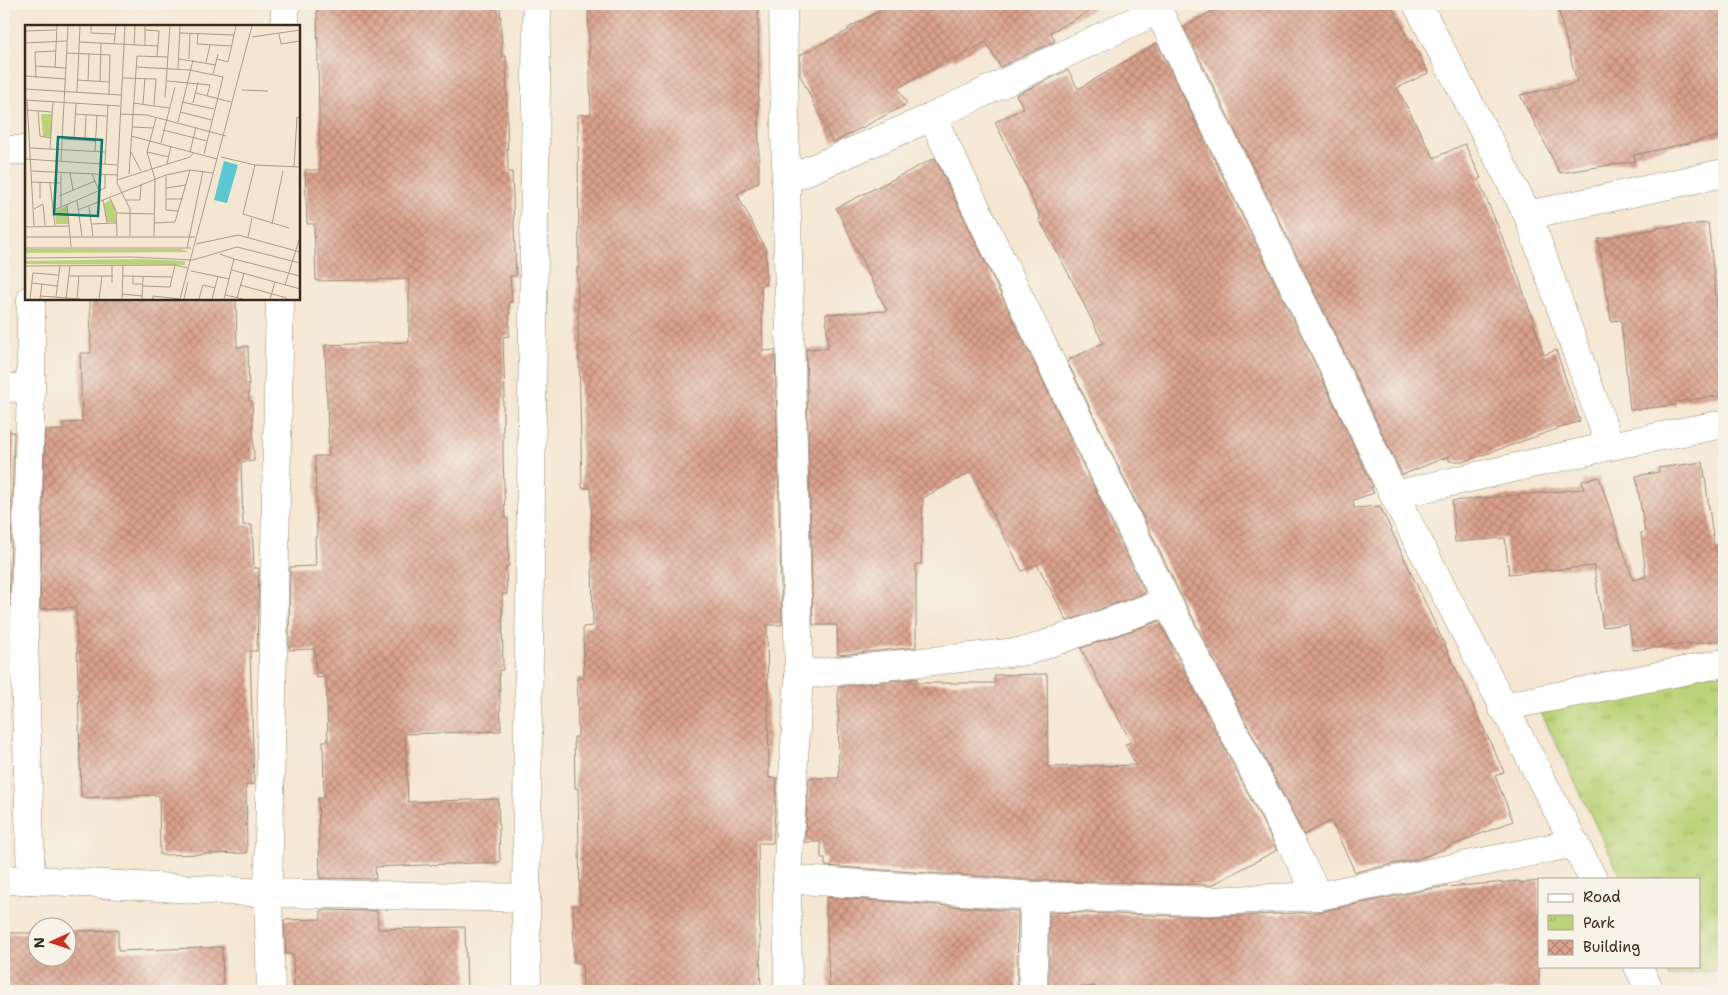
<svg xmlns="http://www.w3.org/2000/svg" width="1728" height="995" font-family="'Shantell Sans',sans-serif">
<defs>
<pattern id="park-tufts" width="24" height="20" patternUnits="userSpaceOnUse" patternTransform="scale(1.25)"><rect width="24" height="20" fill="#bad378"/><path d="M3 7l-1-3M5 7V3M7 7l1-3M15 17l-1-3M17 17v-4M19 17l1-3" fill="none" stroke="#a1b567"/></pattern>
<pattern id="building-cross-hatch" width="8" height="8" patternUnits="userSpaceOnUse" patternTransform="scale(1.25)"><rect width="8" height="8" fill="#dba28e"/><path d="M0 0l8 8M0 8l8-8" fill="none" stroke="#b38473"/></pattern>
</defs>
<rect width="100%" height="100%" fill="#f7f3e8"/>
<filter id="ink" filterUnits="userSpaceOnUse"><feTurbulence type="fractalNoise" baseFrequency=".02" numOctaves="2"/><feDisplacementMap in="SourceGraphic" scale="10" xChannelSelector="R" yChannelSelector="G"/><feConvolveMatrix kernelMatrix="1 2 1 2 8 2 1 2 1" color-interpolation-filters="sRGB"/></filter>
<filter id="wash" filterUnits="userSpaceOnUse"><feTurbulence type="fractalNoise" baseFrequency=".0096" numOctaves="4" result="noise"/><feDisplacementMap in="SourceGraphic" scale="20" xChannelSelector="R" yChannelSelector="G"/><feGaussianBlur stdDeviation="1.12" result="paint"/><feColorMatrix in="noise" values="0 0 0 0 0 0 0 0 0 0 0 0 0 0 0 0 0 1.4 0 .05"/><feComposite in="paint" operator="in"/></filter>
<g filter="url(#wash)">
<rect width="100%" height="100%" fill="#f5e6d1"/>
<!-- park -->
<polygon fill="url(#park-tufts)" stroke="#7a7e4b" points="1724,670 1724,969 1669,977 1664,966 1699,966 1699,879 1622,879 1536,702"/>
<g id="blocks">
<!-- building -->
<g fill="url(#building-cross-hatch)">
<polygon points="317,4 405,4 405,7 500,4 502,56 506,56 508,172 512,172 516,276 510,276 512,302 509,302 509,336 503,337 505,397 503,397 503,455 505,518 508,518 509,566 506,566 507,594 502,594 503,670 499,670 501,731 406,734 405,735 408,802 498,799 500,862 375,867 376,879 320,878 318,798 324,798 323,741 328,741 326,677 316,678 315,649 289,650 290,567 316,566 315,537 317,537 315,456 329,456 325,345 409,342 409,279 316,281 314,224 307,224 305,170 320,170"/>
<polygon points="588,4 758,4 759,182 737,194 766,250 766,285 761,285 763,351 775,350 782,625 767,625 769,778 777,778 773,843 758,843 761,991 583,991 582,963 574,963 573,905 580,905 578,788 575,788 574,737 578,737 577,678 584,678 583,627 593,626 591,488 582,488 577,268 579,268 578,115 591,114"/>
<polygon points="893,4 1103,4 1051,32 1055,41 1000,67 986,42 954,60 953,58 898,88 907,104 833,143 800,75 800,55 849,30 848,28"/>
<polygon points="1225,4 1390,4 1410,43 1412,42 1428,73 1397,88 1434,158 1465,144 1481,178 1478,179 1518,275 1544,355 1556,350 1580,421 1466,461 1449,461 1449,456 1402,475 1345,354 1184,27"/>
<polygon points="1557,4 1724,4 1724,135 1634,155 1635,161 1560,173 1520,95 1577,83"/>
<polygon points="1157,43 1317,368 1373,487 1371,487 1374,493 1353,500 1354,508 1380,506 1504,772 1495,776 1513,821 1418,859 1355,872 1331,821 1304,835 1181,595 1067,361 1103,343 1073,282 1039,219 1041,218 995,122 1024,108 1016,95 1068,70 1078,89"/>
<polygon points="935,158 1145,593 1067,621 1037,564 1022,571 971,472 923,498 921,564 916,564 916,647 838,655 837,625 813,625 806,349 828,348 826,314 887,311 836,208"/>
<polygon points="1708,223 1718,313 1724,312 1724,395 1675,402 1676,405 1630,410 1621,320 1611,321 1598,239 1656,229 1656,228"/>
<polygon points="90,299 236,299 237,347 248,346 249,401 252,401 254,461 241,462 243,525 252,525 254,568 259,568 257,651 250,651 254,784 246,785 247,853 160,855 159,795 81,798 76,607 40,609 45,431 64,430 63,423 82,422 80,353 91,353"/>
<polygon points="4,432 14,432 9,610 4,610"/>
<polygon points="1703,462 1714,545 1716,549 1724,548 1724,640 1633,650 1629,624 1603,627 1594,566 1509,574 1505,538 1455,542 1452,501 1584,489 1582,481 1599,477 1633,580 1646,577 1641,533 1645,532 1636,476 1659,472 1658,468"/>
<polygon points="1159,621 1277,850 1212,885 1035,880 825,866 825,858 821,858 821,842 805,842 809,778 839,778 838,687 917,678 917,683 995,683 995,675 1047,674 1048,767 1136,765 1125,744 1131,742 1081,648"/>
<polygon points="1520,881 1520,883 1539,881 1539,991 1094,991 1094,986 1049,991 1049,912 1212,917 1319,912 1434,888"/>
<polygon points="826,897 1018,911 1017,991 829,991"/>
<polygon points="321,910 377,911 378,929 465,927 467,991 294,991 293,954 286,954 284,920 321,919"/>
<polygon points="118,930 118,951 222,947 223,991 4,991 4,933 38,933 38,958 68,958 68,931"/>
</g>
</g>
</g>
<g filter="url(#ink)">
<use href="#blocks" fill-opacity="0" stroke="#988878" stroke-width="1"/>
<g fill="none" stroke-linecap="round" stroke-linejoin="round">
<!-- minor casing -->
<g stroke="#988878" stroke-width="29">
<g id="minor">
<polyline points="783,4 786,180 799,675 787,879 788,991"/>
<polyline points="1155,4 1331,361 1394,495 1593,879"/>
<polyline points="1417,4 1528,215 1610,446"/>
<polyline points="285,26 285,4"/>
<polyline points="932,117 1167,602 1318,896"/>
<polyline points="4,150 26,150"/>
<polyline points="786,180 932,117 1158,10"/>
<polyline points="1528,215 1724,173"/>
<polyline points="31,299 31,388 24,635 31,880"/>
<polyline points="4,388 31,388"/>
<polyline points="1394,495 1610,446 1724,424"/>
<polyline points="799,675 1027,651 1167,602"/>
<polyline points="1502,707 1724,663"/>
<polyline points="787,879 1034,896 1212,901 1318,896 1575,843"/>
<polyline points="4,880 31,880 268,893 526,898"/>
<polyline points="1638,966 1650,991"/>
<polyline points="271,991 268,893 280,299"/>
<polyline points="527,991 526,898 537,4"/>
<polyline points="1033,991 1034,896"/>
</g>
</g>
<!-- minor -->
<use href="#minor" stroke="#fff" stroke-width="28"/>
</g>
</g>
<!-- overview -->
<g transform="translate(25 25)">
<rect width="275" height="275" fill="#f5e6d1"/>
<path d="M16,89H27L26,112L18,111ZM86,175L90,182L91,197H82L79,178ZM42,181L44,199H31L30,186ZM0,224H156L163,227L0,228ZM115,234L160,236V240L0,239V236Z" fill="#bad378"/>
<path d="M199,136L213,140L202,178L189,175Z" fill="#5bc7d3"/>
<path fill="none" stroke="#ab9b89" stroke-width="1" d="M66,1V8L90,9M100,1L92,158L105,184V211M120,5L134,6L132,32M0,6L31,5M155,8L209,10M173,9L172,19L207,21M254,9L256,19L275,16M227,12L275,5M54,17L133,21M0,18L42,16M89,19L91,1M109,20L110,1M120,20V1M42,28L85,30L84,69M154,34L191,40M164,34L165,8M192,34L203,37L211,1M181,37L185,20M10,41L42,43M111,42L165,45L198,52L179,129M30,43L32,1M153,44L155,1M188,49L193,29M0,51L41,54M11,53L10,27L31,26M97,53L131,54L129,80M52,55L84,57M63,56L64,28M142,56L185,60L182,71M75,57L76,18M0,64L96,70M217,65L243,66M52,67L55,1M171,68L206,77M140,73L145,1M0,75L95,81M2,75L9,201M157,77L189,84M108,78L144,83M168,78L173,57M118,79L120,53M2,85L27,87M13,86L15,111L26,113M155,87L187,95M50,89L82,91M95,89L122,90L201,111M153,97L168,35M107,102L128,103M138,105L182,116M106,111L192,134M38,114L70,116M49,114L51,78M60,115L61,90M136,118L150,62M5,123L80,127M25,124L28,76M70,127L72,90M106,127L116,146M122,127L144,132M165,127L171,102M196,132L230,140L275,142M0,134L92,140M36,136L43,1M80,139L83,80M142,139L146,121M230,140L218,189L264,203M269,142L272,92L275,93M6,146L92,150M45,148L48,165M67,149L74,166M104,149L112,31L143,32M141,151V185L154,186M92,155L165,132L169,127M6,157L35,158M15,157V174M25,158L30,201M141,163L161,160M34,171L70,156M85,173L91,186L92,211M141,174H158M52,175L57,212M78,175L82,198M101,175H115L116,159M42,179L46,222M36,182V147M64,182L68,211M9,184L18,179L20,200M53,185L141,150L165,145L188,148M27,186L80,163V149M92,188L129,189M129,198L150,197L165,145M67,199L91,198M247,199L258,146M0,202L45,201M129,211L130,154L122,127L131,93M0,212H170M223,212L227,193M171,219L213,210L275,227M0,223H166M162,223L178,146M195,229L209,234L199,274M0,233L106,232L168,235L212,222L275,238M209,234L275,251M87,240V258M0,241L150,240L163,243M207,245L275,264M166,246L205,254M44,251H88M98,251L147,252M108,251V259H118M7,258L32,261M215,260L262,273M260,260L275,212M118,261L145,262L150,240M97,269L117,271M200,270L218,274M16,271L55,274M31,272L35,240M212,273L219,248M5,274L8,248L34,250M15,274L17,259M41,274L45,240M52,274L54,251M74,274L77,251M97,274L98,240M117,274L118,251M128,274V271L155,274M155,274L227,1M159,274L163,257M174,274L178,260L190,263M187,274L193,251M245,274L250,257"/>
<path fill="#0f766e" fill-opacity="0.15" stroke="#0f766e" stroke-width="2.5" d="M33,112L77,115L73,191L29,189Z"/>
<rect width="275" height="275" fill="none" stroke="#3b2a1e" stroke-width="2.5"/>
</g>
<!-- margin -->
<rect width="1728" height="995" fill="none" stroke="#f7f3e8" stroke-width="20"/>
<!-- legend -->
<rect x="1538" y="878" width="162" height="90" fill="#f7f3e8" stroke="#aca397"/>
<rect x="1548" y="894" width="25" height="8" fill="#ffffff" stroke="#aca397"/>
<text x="1583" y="902" font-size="15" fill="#3b2a1e">Road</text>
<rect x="1548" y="915" width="25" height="15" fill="url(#park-tufts)" stroke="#aca397"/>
<text x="1583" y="928" font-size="15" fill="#3b2a1e">Park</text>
<rect x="1548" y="940" width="25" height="15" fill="url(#building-cross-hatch)" stroke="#aca397"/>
<text x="1583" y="952" font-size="15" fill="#3b2a1e">Building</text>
<!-- north arrow -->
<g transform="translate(52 942) rotate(267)"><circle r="24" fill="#f7f3e8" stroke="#aca397"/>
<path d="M0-4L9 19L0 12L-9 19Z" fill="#c8321e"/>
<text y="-8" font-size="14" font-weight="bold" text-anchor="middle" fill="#3b2a1e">N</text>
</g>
</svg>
